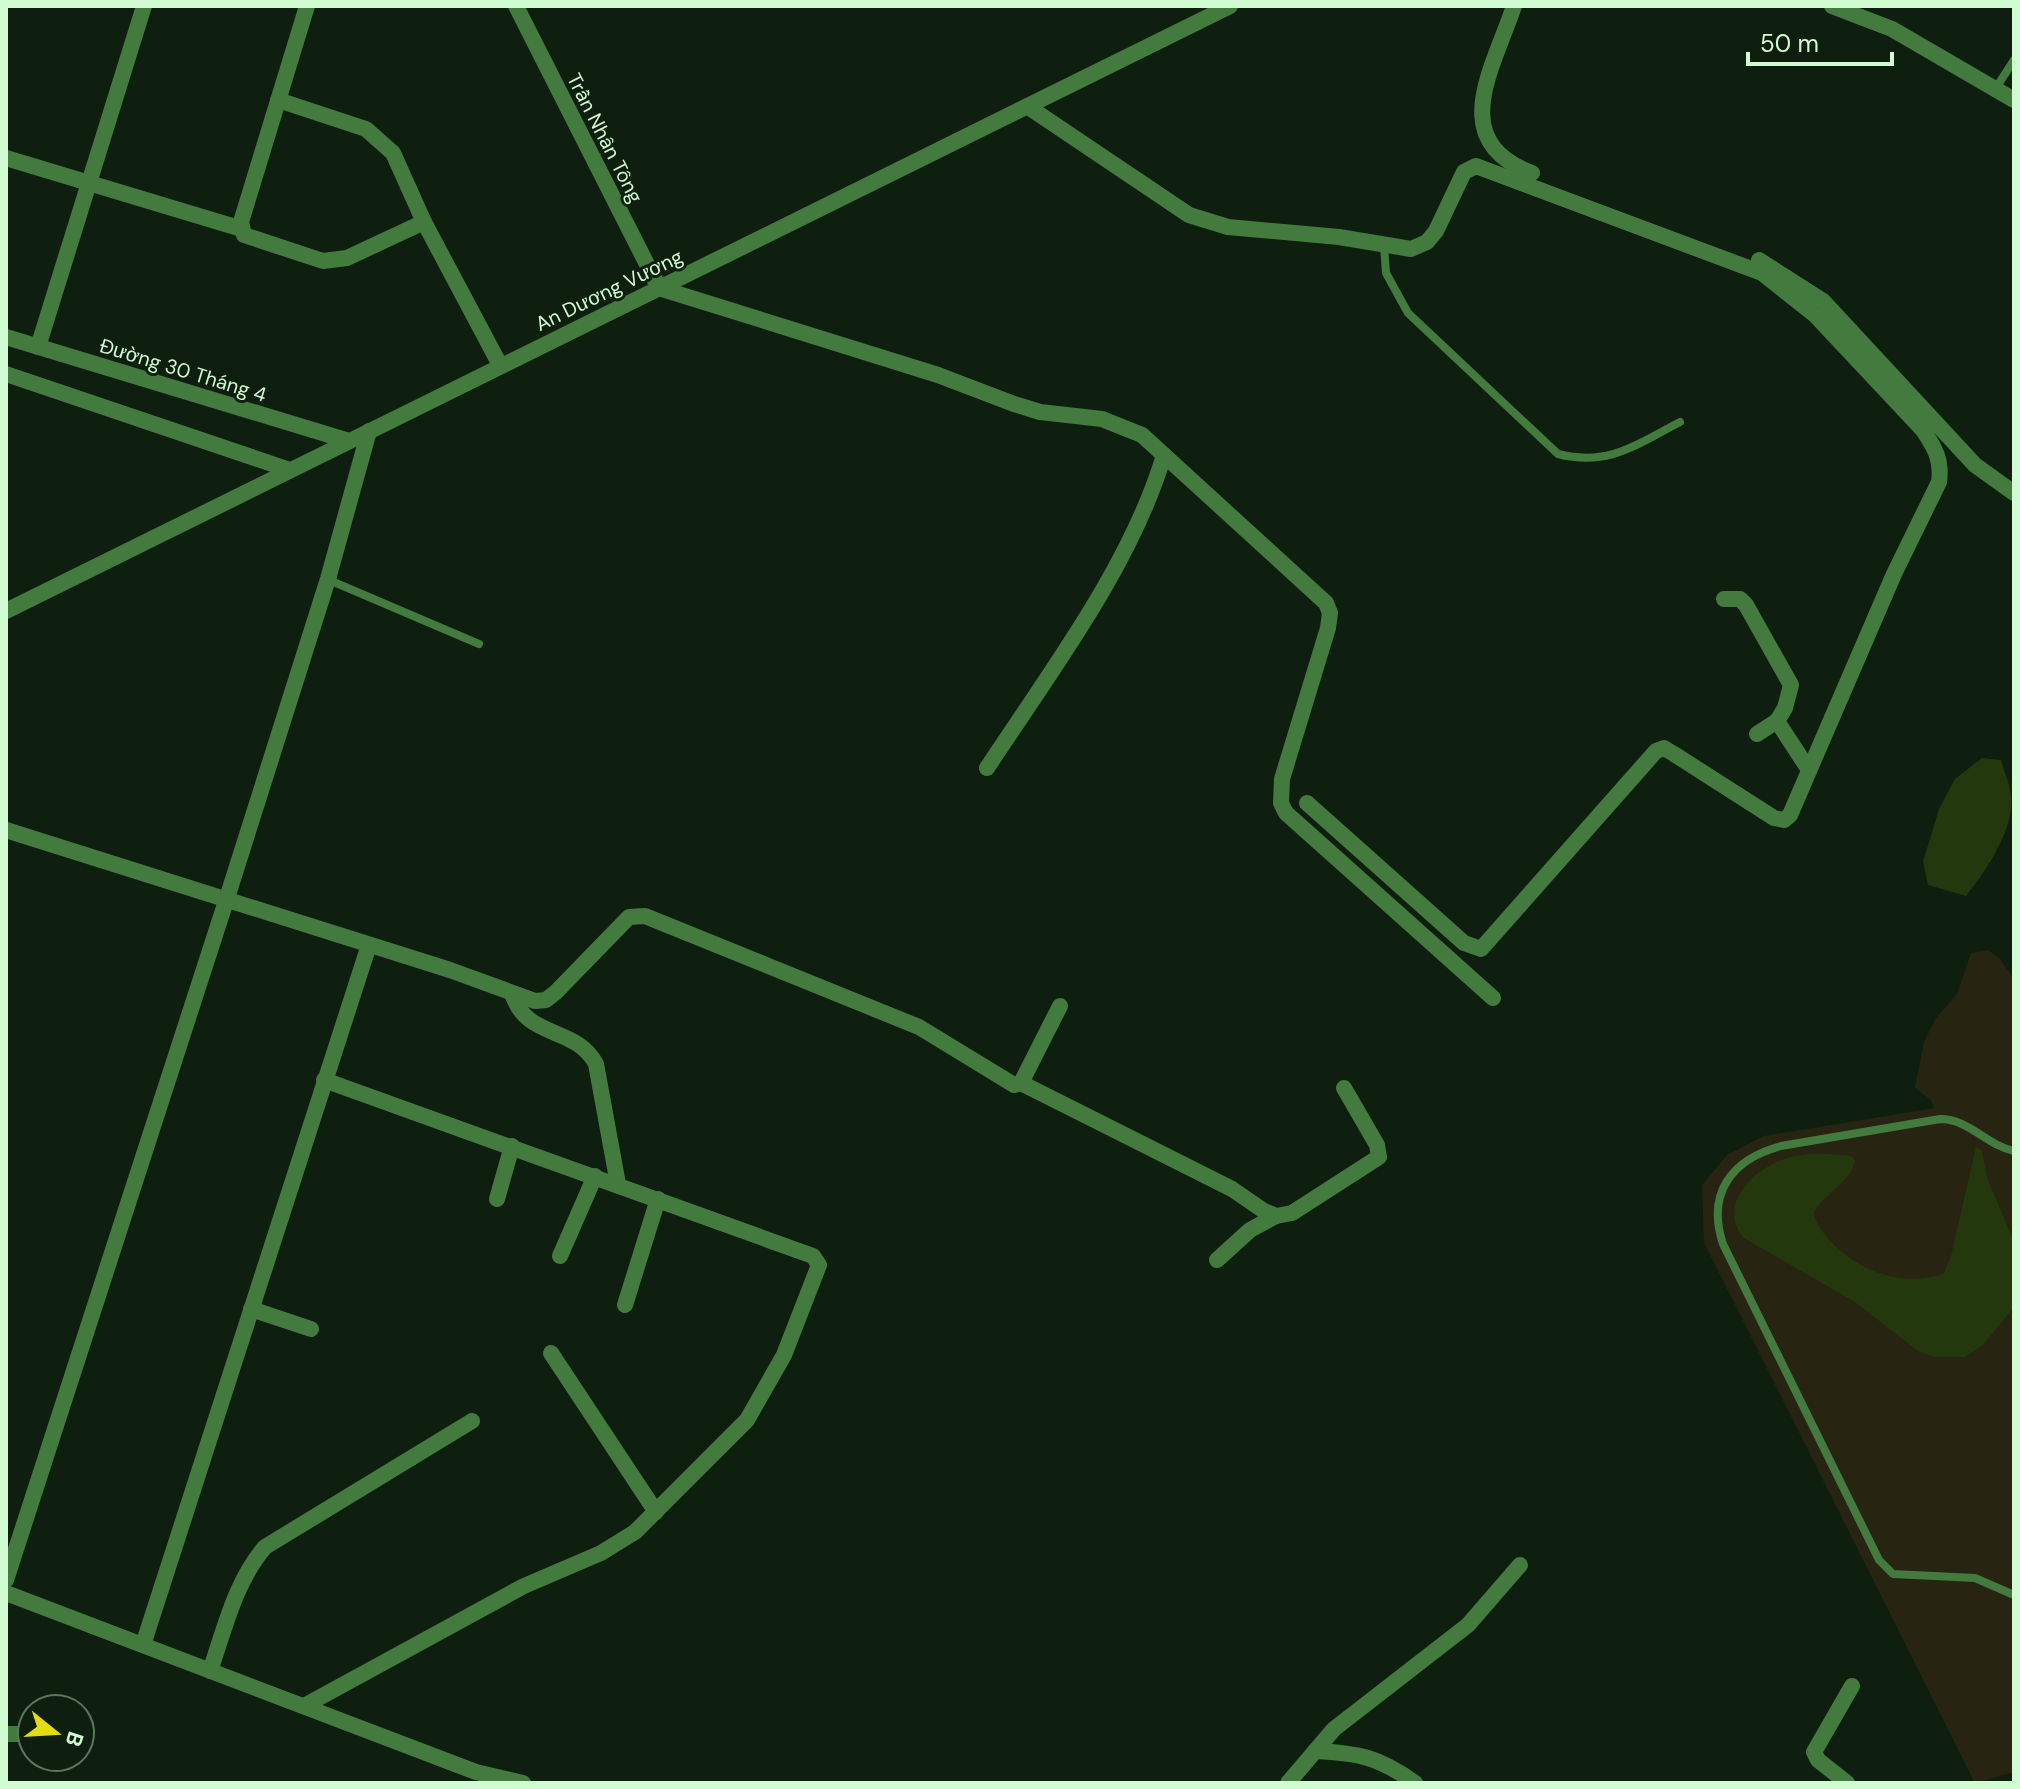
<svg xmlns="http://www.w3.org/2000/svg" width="2020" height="1789" font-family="'DM Sans',sans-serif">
<rect width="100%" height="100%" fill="#0e1f0f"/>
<!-- green -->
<polygon fill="#282412" points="1988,950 2000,959 2014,979 2014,1772 1975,1783 1704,1243 1702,1185 1727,1155 1764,1136 1934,1108 1931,1100 1915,1088 1924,1042 1936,1018 1957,994 1971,953"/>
<!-- water -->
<g fill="#23390d">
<path d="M1982,758L2001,760C2004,772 2011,786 2011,798C2014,831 1985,872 1966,896L1928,885L1923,862L1939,809L1955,779Z"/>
<path d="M1976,1147L1982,1151L1987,1178L2014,1242V1307L1983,1345L1965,1357H1935L1918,1351L1855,1302L1744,1238C1714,1203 1759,1163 1795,1156C1813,1152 1832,1154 1851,1156L1855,1161C1849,1185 1824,1192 1813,1214C1831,1260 1897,1293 1944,1273L1951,1256Z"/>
</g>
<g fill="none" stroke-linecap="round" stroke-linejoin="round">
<!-- service -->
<g stroke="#437a3d" stroke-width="8">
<polyline points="1996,88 2014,60"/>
<path d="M1384,246L1386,273L1408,313L1558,454C1609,467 1637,444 1680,422"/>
<polyline points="329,580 479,644"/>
<path d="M2014,1151C1986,1145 1969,1119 1940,1119L1781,1146C1732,1159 1706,1193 1723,1244L1879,1560L1893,1574L1975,1578L2014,1595"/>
</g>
<!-- minor -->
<g stroke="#437a3d" stroke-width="16">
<polyline points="307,6 241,222 244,235 323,261 347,258 424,222 500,365"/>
<polyline points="516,6 659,288 938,375 1014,404 1040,412 1102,419 1142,435 1326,603 1330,613 1328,628 1282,779 1281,803 1286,813 1493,998"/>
<path d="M1514,6C1493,69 1446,141 1532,173"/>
<polyline points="1832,6 1892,29 2014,100"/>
<polyline points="278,100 366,129 393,153 424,222"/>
<path d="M1027,106L1189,215L1228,227L1339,237L1411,249L1427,242L1436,231L1464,172L1476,166L1762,273L1815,315L1923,430C1935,448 1942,460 1939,482L1894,574L1790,815L1784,820L1774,818L1674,754L1664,748L1656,751L1481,949L1464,943L1307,803"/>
<polyline points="6,158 242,229"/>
<polyline points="1759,260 1823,301 1975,465 2014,493"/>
<polyline points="38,347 144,6"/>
<polyline points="1724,599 1740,599 1746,605 1791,685 1785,708 1777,721 1809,770"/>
<polyline points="1757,734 1777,721"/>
<path d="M987,768C1050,672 1131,566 1164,455"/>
<polyline points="6,830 450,970 535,1001 546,1000 556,992 629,917 645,916 919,1027 1014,1085 1021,1083 1060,1006"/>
<path d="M512,993C526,1040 575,1025 596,1064L618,1184"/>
<polyline points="1021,1083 1232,1189 1264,1211 1276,1216 1292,1213 1379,1157 1377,1145 1344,1088"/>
<polyline points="497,1199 512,1146"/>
<polyline points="560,1256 595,1176"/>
<polyline points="1217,1260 1250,1230 1276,1216"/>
<polyline points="625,1305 658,1199"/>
<polyline points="251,1309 311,1329"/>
<polyline points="551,1353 656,1512"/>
<polyline points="6,1580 227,898 328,579 369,431"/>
<polyline points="6,1593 476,1772 523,1783"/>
<polyline points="143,1645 369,945"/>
<path d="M210,1671C225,1628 235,1582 265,1547L472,1421"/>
<polyline points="304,1706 524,1586 601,1553 635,1532 747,1420 784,1355 819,1265 813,1256 324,1080"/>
<polyline points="6,1734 32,1734"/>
<path d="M1315,1751C1359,1753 1379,1757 1415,1783"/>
<polyline points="1288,1783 1334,1729 1468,1625 1520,1565"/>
<polyline points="1847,1783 1818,1760 1814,1752 1852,1686"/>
</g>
<!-- tertiary -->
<g stroke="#437a3d" stroke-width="16">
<polyline points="6,337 349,441"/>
<polyline points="6,374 290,470"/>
<polyline points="6,611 1230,6"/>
</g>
</g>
<g text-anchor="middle" stroke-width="6" stroke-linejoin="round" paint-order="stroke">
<!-- street labels -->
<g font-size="20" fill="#d1fbd0" stroke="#0e1f0f">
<text transform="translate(605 138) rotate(63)" y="7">Trần Nhân Tông</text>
<text transform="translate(609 290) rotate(-26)" y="7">An Dương Vương</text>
<text transform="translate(183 370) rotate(17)" y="7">Đường 30 Tháng 4</text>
</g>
</g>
<!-- border -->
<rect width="2020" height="1789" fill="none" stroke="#d1fbd0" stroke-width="16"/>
<!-- north arrow -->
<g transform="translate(56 1733) rotate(108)"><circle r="38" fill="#0e1f0f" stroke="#5c775c" stroke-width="2"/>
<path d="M0-6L14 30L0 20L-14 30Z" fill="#e3db14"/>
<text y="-12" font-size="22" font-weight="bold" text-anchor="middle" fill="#d1fbd0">B</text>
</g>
<!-- scale -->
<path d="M1748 52v12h144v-12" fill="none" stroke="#d1fbd0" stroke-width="4"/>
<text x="1760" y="52" font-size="24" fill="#d1fbd0" stroke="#0e1f0f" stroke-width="6" paint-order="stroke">50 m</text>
</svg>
